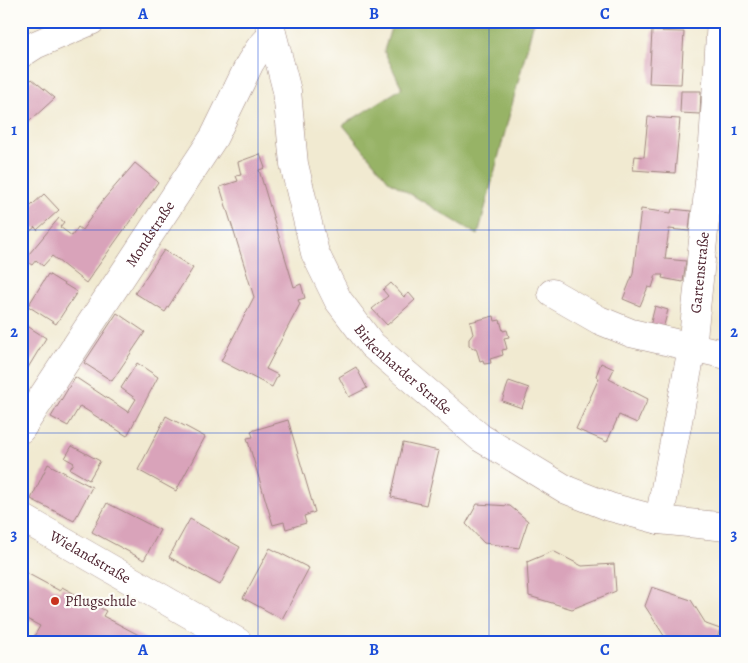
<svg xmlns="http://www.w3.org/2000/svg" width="748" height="663" font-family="Alegreya,serif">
<rect width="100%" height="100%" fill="#fdfcf7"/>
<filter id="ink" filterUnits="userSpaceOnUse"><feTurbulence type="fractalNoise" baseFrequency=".02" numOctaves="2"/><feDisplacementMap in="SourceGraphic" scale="10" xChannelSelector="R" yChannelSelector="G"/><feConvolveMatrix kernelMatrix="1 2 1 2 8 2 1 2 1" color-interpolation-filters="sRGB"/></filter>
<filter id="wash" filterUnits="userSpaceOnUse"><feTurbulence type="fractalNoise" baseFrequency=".0096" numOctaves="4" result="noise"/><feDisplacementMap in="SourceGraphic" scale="20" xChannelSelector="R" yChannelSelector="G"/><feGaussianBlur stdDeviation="1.12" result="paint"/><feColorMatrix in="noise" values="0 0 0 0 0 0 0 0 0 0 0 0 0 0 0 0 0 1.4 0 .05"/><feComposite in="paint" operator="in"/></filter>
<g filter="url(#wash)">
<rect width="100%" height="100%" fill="#f1ead1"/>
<!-- forest -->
<polygon fill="#97b366" stroke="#706948" points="393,21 534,21 478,235 389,181 343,125 402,88 384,51"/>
<g id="blocks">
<!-- building -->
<g fill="#d9a3ba">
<polygon points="652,31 684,32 681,84 649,83"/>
<polygon points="32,79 55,98 21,129 21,89"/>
<polygon points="681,91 701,91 700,114 680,113"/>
<polygon points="648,117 680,119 675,173 633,170 635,156 644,157"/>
<polygon points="260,154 265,168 259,170 294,287 301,284 305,298 298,300 300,304 266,369 278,375 272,387 221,361 254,297 220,187 238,181 236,176 241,175 238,162"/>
<polygon points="135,163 158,182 86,283 52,256 43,266 36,260 32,265 24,260 59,218 64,222 60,227 72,236 78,227 82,230 104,199"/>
<polygon points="44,194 59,210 37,230 35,227 21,239 21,215"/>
<polygon points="641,209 671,213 672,209 691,211 689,231 669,229 665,259 686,261 683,282 662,278 663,275 656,275 652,288 648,287 640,306 623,299 633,274"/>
<polygon points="164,250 193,268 165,312 135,293"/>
<polygon points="48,274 77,292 56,324 28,306"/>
<polygon points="391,283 404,297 409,293 415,300 387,325 372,309 388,296 383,290"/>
<polygon points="655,306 668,310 663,329 650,326"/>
<polygon points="117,313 145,332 112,381 84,363"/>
<polygon points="494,316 495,321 500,320 503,331 507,330 509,337 504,338 507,349 502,350 503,355 490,359 491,363 484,364 483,360 480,361 476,348 473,348 469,345 469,339 473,334 470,322"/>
<polygon points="21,322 46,338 26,371 21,368"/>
<polygon points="137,363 158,377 127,436 80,406 68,426 51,417 75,377 128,412 136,399 121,388"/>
<polygon points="601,363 614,369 609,379 648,399 637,423 619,415 607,442 576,429 599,378 596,376"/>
<polygon points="356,367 367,388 349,397 339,377"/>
<polygon points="509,381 529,388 522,408 502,401"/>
<polygon points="166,416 205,437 176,491 138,470"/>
<polygon points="288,420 315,512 304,516 306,523 286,529 284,522 273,525 247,438 253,437 251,431"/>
<polygon points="403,443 439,451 426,505 391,497"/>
<polygon points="72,446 100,461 89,480 70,469 74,463 65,458"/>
<polygon points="48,464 92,487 74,521 31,499"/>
<polygon points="107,503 160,530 144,560 92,532"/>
<polygon points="477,504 510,506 528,521 519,548 484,543 466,524"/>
<polygon points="190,519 240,547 220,585 169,557"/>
<polygon points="270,548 309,568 282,619 243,598"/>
<polygon points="553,551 582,566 614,564 616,591 572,609 529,596 527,562"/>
<polygon points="21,570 60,591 62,587 106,611 103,616 152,642 31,642 40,626 21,616"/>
<polygon points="652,587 691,600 706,624 720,629 716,642 668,642 645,606"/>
</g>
</g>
</g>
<g filter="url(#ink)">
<use href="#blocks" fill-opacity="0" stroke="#9e847e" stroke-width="1"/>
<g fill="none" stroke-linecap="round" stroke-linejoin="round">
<!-- minor casing -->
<g stroke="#9e847e" stroke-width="29">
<g id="minor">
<polyline points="552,293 599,320 631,333 727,355"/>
<path id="s1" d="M21,429L214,137L250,63L259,49L272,35"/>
<path id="s2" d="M21,517L238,642"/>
<path id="s3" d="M659,520L692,348L713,143L721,21"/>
</g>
</g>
<!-- major casing -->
<g stroke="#9e847e" stroke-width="29">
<g id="major">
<path id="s4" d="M269,21L287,91L294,164L315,253L338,300L372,345L481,438L567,490L610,507L659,520L727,527"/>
<polyline points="21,54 35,45 91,21"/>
</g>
</g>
<!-- minor -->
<use href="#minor" stroke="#fff" stroke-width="28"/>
<!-- major -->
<use href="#major" stroke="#fff" stroke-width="28"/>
</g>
</g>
<!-- grid -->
<path fill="none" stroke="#1d4ed8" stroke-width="1" stroke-opacity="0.55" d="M258,21V642M489,21V642M21,230H727M21,433H727"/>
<!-- markers -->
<circle fill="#c8321e" stroke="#fdfcf7" stroke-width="2" cx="55" cy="601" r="5"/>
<g text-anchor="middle" stroke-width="4.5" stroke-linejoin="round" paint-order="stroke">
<!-- street labels -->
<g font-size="15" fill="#4a1f2b" stroke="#fdfcf7">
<text dy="5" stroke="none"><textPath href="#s1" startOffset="234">Mondstraße</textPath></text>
<text dy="5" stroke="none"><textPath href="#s3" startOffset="251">Gartenstraße</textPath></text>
<text dy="5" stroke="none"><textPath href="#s4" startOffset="385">Birkenharder Straße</textPath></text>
<text dy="5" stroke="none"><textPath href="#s2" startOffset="80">Wielandstraße</textPath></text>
</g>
<!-- poi labels -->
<g font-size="15" fill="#4a1f2b" stroke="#fdfcf7" text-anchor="start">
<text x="65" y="606">Pflugschule</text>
</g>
</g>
<!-- margin -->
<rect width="748" height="663" fill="none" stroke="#fdfcf7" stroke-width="55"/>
<rect x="28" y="28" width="692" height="608" fill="none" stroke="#1d4ed8" stroke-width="2"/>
<g font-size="16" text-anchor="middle" font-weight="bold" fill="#1d4ed8">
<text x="143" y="19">A</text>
<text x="374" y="19">B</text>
<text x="605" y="19">C</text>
<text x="14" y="135">1</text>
<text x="734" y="135">1</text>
<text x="14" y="337">2</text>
<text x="734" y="337">2</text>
<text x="14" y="540">3</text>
<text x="734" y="540">3</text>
<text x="143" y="655">A</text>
<text x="374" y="655">B</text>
<text x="605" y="655">C</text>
</g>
</svg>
